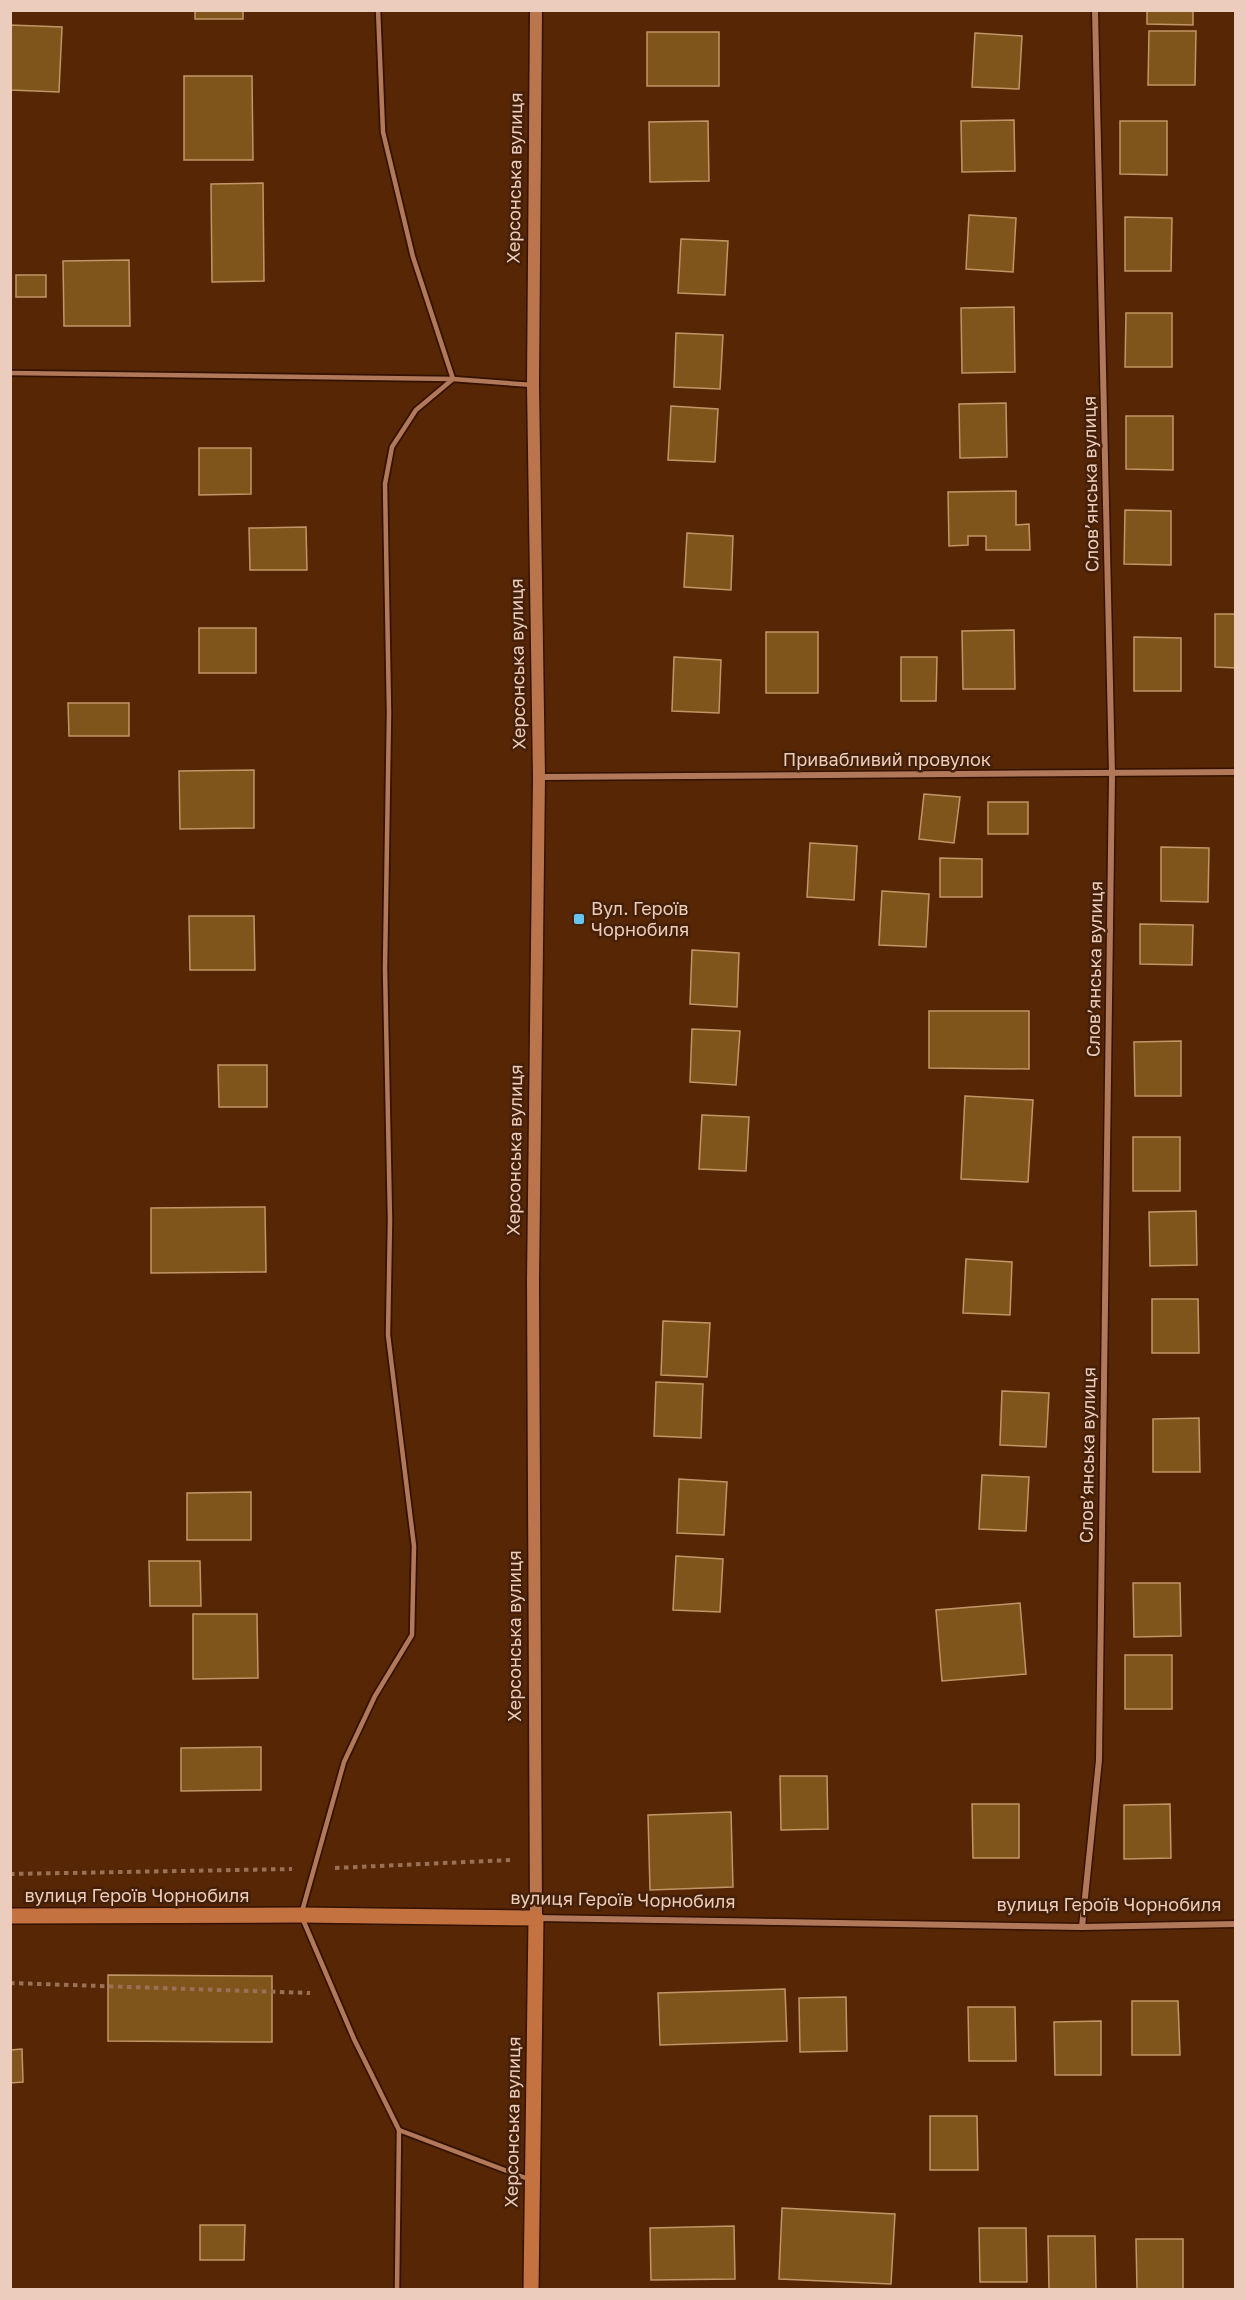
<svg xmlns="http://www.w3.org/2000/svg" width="1246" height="2300" font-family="'Golos Text',sans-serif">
<rect width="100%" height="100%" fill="#562605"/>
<!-- building -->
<g fill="#80551b" stroke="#c19666" stroke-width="1.5">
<rect x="195" y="10" width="48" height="9"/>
<polygon points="1147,10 1193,10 1193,25 1147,24"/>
<polygon points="10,25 62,27 59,92 10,90"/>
<polygon points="1149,31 1196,31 1195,85 1148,85"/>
<rect x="647" y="32" width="72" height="54"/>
<polygon points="975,33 1022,36 1019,89 972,87"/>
<polygon points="184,76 252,76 253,160 184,160"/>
<polygon points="1014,120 1015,171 962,172 961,121"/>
<polygon points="708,121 709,181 650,182 649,122"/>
<polygon points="1120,121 1167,121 1167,175 1120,174"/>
<polygon points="263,183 264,281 212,282 211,184"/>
<polygon points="969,215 1016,218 1013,272 966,269"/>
<polygon points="1125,217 1172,218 1171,271 1125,271"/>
<polygon points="681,239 728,241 725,295 678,293"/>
<polygon points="129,260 130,326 64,326 63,261"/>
<rect x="16" y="275" width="30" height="22"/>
<polygon points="1014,307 1015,372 962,373 961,308"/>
<polygon points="1126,313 1172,313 1172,367 1125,367"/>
<polygon points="676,333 723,335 720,389 674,387"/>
<polygon points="1006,403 1007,457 960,458 959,404"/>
<polygon points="671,406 718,409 715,462 668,460"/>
<polygon points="1126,416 1173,416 1173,470 1126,469"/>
<polygon points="199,448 251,448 251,494 199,495"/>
<polygon points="1016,491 1016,525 1029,524 1030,550 986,550 986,536 968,536 968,545 949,546 948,492"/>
<polygon points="1125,510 1171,511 1171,565 1124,564"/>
<polygon points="306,527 307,570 250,570 249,528"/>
<polygon points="687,533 733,536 731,590 684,587"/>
<polygon points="1215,614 1236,614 1236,668 1215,667"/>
<rect x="199" y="628" width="57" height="45"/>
<polygon points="1014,630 1015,689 963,689 962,631"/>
<rect x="766" y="632" width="52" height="61"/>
<polygon points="1134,637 1181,638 1181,691 1134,691"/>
<polygon points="674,657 721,660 719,713 672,711"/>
<polygon points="901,657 937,657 936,701 901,701"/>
<polygon points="68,703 129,703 129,736 69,736"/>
<polygon points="254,770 254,828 180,829 179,771"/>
<polygon points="924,794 960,797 954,843 919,839"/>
<rect x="988" y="802" width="40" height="32"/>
<polygon points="810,843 857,846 854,900 807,897"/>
<polygon points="1161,847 1209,848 1208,902 1161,901"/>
<polygon points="940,858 982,859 982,897 940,897"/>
<polygon points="882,891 929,894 926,947 879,945"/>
<polygon points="189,916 254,916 255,970 190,970"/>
<polygon points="1140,924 1193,925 1192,965 1140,964"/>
<polygon points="692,950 739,953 737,1007 690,1004"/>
<polygon points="929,1011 1029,1011 1029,1069 929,1068"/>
<polygon points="692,1029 740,1031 736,1085 690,1082"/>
<polygon points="1181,1041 1181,1096 1135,1096 1134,1042"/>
<polygon points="218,1065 267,1065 267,1107 219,1107"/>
<polygon points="965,1096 1033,1100 1028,1182 961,1179"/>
<polygon points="702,1115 749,1117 746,1171 699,1169"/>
<rect x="1133" y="1137" width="47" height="54"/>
<polygon points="265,1207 266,1272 151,1273 151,1208"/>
<polygon points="1196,1211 1197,1265 1150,1266 1149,1212"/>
<polygon points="966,1259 1012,1262 1010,1315 963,1313"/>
<polygon points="1152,1299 1198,1299 1199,1353 1152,1353"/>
<polygon points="663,1321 710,1323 707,1377 661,1375"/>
<polygon points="656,1382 703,1384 701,1438 654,1436"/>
<polygon points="1002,1391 1049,1393 1046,1447 1000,1445"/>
<polygon points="1199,1418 1200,1472 1153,1472 1153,1419"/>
<polygon points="982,1475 1029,1477 1026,1531 979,1529"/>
<polygon points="679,1479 727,1482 724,1535 677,1533"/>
<polygon points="251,1492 251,1540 187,1540 187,1493"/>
<polygon points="676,1556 723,1559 720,1612 673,1610"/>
<polygon points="149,1561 200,1561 201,1606 150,1606"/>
<polygon points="1133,1583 1180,1583 1181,1636 1134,1637"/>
<polygon points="1020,1603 1026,1674 942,1681 936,1610"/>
<polygon points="193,1614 257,1614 258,1678 193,1679"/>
<rect x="1125" y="1655" width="47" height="54"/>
<polygon points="261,1747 261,1790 181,1791 181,1748"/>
<polygon points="780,1776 827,1776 828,1829 781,1830"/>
<polygon points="972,1804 1019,1804 1019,1858 973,1858"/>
<polygon points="1170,1804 1171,1858 1124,1859 1124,1805"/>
<polygon points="731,1812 733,1887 650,1890 648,1815"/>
<polygon points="108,1975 272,1976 272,2042 108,2041"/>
<polygon points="785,1989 787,2041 660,2045 658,1993"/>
<polygon points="846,1997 847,2051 800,2052 799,1998"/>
<polygon points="1132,2001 1178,2001 1180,2055 1132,2055"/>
<polygon points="968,2007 1015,2007 1016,2061 969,2061"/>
<polygon points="1101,2021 1101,2075 1055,2075 1054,2022"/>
<polygon points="22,2049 23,2082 10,2083 10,2050"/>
<polygon points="930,2116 977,2116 978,2170 930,2170"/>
<polygon points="782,2208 895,2214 891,2284 779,2279"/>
<polygon points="200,2225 245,2225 244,2260 200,2260"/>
<polygon points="734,2226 735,2279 651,2280 650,2228"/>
<polygon points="979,2228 1026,2228 1027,2282 980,2282"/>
<polygon points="1048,2236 1095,2236 1096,2289 1049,2290"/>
<polygon points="1136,2239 1183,2239 1183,2290 1137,2290"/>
</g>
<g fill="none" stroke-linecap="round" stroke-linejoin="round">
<!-- lane casing -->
<g stroke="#351100" stroke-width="8">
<g id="lane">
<polyline points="378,10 383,132 413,257 453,379 416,410 392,447 385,484 389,713 385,968 390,1220 388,1335 414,1546 412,1635 375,1696 344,1762 301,1915 354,2039 399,2130 397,2290"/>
<polyline points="10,373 453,379 532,385"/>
<polyline points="399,2130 531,2180"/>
</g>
</g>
<!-- street casing -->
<g stroke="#351100" stroke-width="9">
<g id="street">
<polyline points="540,777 1236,772"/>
<polyline points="537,1918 1082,1927 1236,1924"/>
<polyline points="1082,1927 1099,1760 1112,774 1095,10"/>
</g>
</g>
<!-- secondary casing -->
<g stroke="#351100" stroke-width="15">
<polyline id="secondary" points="536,10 533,385 539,777 533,1281 536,1918"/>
</g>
<!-- primary casing -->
<g stroke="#351100" stroke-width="18">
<polyline id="primary" points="10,1916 301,1915 536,1918 531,2290"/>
</g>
<!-- path -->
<g stroke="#997157" stroke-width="4" stroke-dasharray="4.5 4.5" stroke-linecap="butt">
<polyline points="335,1868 510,1860"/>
<polyline points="10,1874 292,1869"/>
<polyline points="10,1983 310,1993"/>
</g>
<!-- lane -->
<use href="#lane" stroke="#b1795a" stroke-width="4.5"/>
<!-- street -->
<use href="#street" stroke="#b1795a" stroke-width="6"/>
<!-- secondary -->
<use href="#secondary" stroke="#ba754c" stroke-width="12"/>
<!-- primary -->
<use href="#primary" stroke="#c4723f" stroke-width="15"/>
</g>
<!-- markers -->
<rect fill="#66c4ef" stroke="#452009" stroke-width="2" x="573" y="913" width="12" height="12" rx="3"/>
<g text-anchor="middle" stroke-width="5" stroke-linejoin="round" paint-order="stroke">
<!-- street labels -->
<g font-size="18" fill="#eccdbd" stroke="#452009">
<text transform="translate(515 178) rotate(-89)" y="6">Херсонська вулиця</text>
<text transform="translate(1091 484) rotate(-91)" y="6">Словʼянська вулиця</text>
<text transform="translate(518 664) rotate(-91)" y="6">Херсонська вулиця</text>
<text x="887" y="766">Привабливий провулок</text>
<text transform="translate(1095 969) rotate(-89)" y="6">Словʼянська вулиця</text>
<text transform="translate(515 1150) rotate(-89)" y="6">Херсонська вулиця</text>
<text transform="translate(1088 1455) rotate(-89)" y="6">Словʼянська вулиця</text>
<text transform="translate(515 1636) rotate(-90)" y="6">Херсонська вулиця</text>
<text x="137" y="1902">вулиця Героїв Чорнобиля</text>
<text transform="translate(623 1900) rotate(1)" y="6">вулиця Героїв Чорнобиля</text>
<text x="1109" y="1911">вулиця Героїв Чорнобиля</text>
<text transform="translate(513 2122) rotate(-89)" y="6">Херсонська вулиця</text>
</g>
<!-- poi labels -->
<g font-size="18" fill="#eccdbd" stroke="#452009" text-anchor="start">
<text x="591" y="915">Вул. Героїв<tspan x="591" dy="21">Чорнобиля</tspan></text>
</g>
</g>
<!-- border -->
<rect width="1246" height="2300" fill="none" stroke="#eccdbd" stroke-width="24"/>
</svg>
